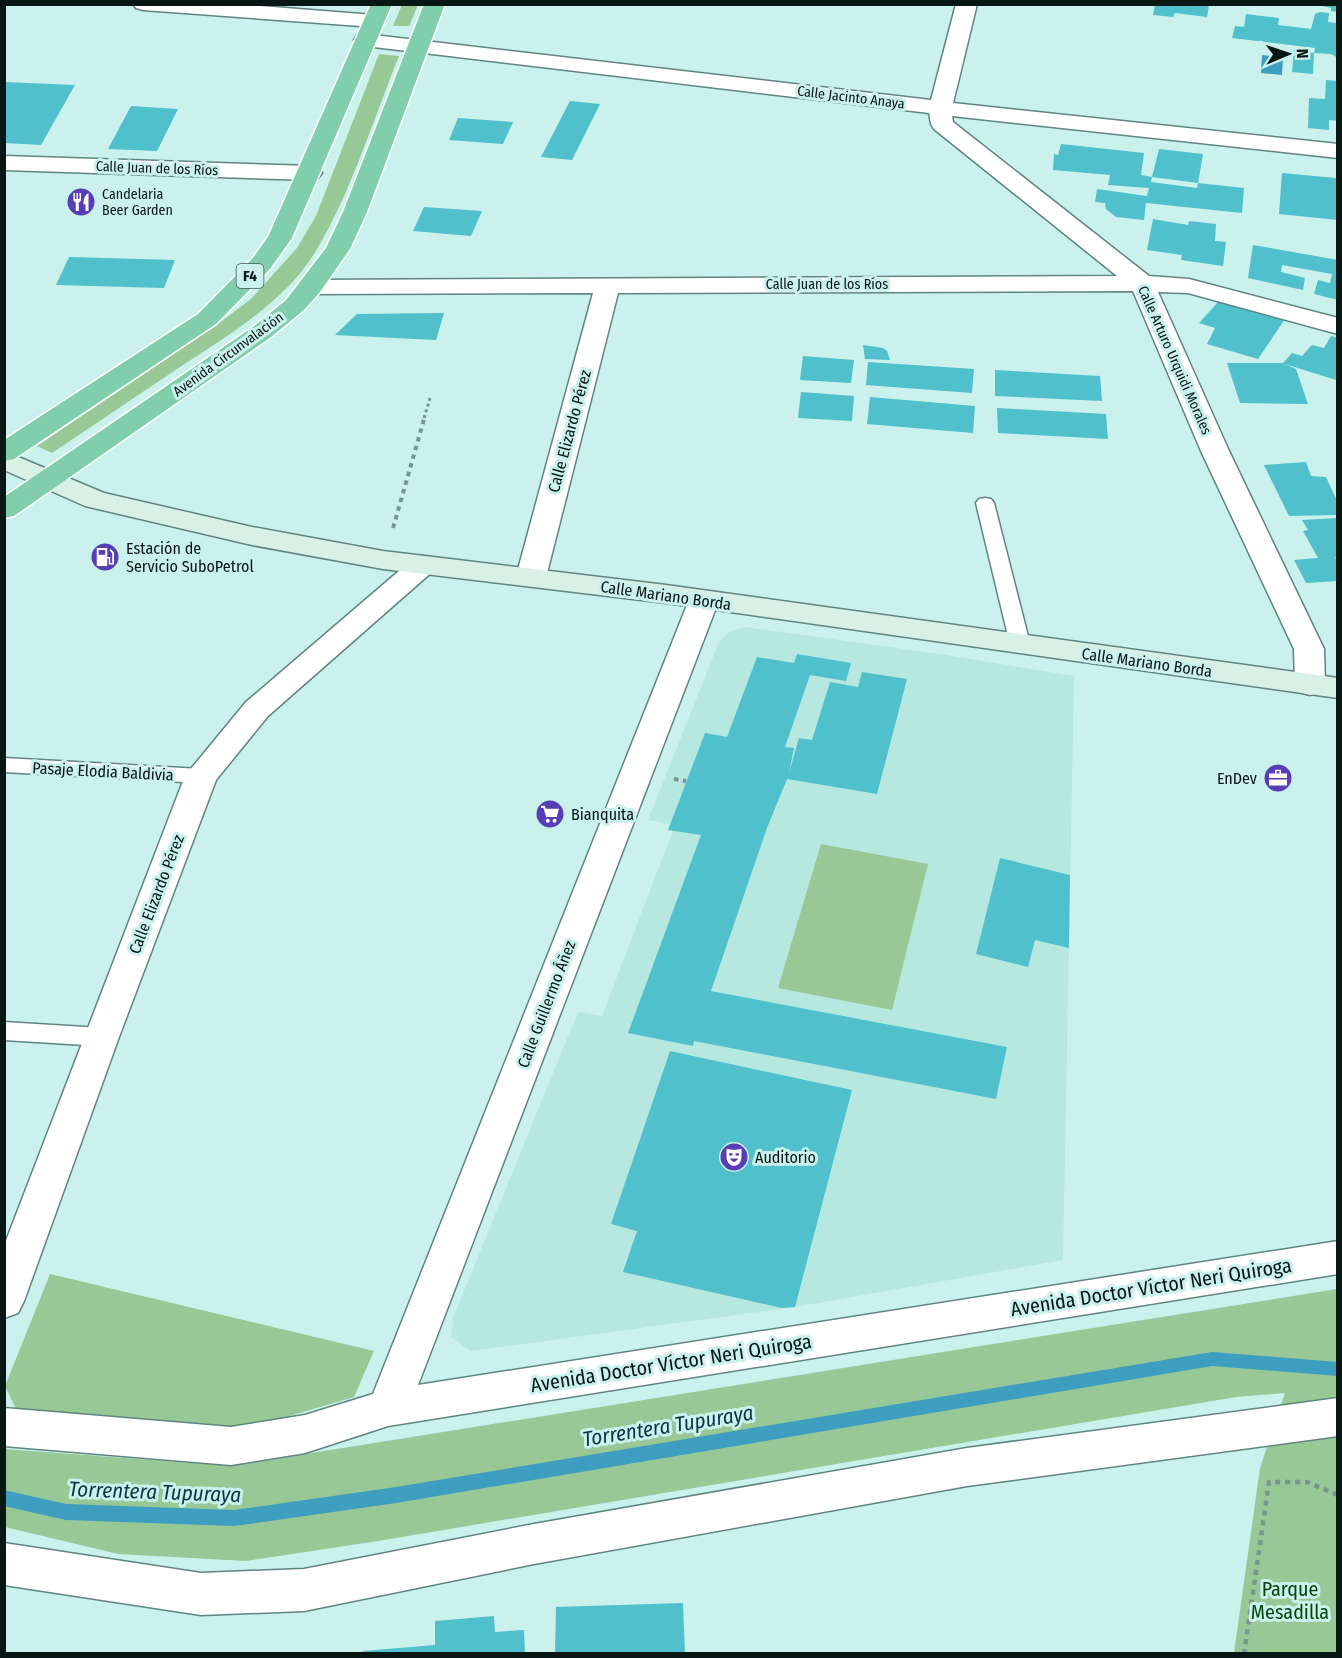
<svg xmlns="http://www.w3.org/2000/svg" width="1342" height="1658" font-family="'Fira Sans Condensed',sans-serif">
<rect width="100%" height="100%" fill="#caf1eb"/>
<!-- built -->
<polygon fill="#b6e8e0" points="745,627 940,654 1074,676 1063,1260 795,1307 471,1351 451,1337 453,1318 578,1012 602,1016 675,825 648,820 719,642 729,632"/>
<!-- green -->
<g fill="#97c896">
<polygon points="402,5 418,5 409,26 393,26"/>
<path d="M379,54L399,56C374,118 351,192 317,249C286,302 227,336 177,369C135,397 94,425 52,453L37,446L214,327L251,299L297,248L316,216Z"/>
<polygon points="821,844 928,864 892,1010 778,988"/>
<polygon points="50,1274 374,1351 354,1397 249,1428 156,1424 16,1409 5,1386"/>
<polygon points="1337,1289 1337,1653 1234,1653 1260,1468 1285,1393 1236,1397 378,1541 246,1561 118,1554 5,1527 5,1449 231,1466"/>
</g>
<!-- water -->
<polygon fill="#3d9ec0" points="1262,55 1283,57 1282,75 1261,73"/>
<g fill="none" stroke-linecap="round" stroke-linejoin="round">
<!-- stream -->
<polygon fill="#3d9ec0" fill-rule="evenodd" points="1212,1352 1338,1362 1338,1376 1212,1366 396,1503 234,1526 66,1520 4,1506 4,1490 66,1504 234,1510 396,1487"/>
</g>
<!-- building -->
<g fill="#4fc0cc">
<polygon points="1155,4 1207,4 1209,5 1207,17 1175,13 1173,17 1153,15"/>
<polygon points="1313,4 1338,4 1338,12 1331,11 1331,8"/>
<polygon points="1320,12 1329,13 1328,22 1338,23 1338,58 1331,54 1314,53 1315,48 1232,38 1235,26 1244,27 1246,14 1279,18 1278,25 1311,29 1315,14"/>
<polygon points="1294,50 1314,53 1313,74 1292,72"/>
<polygon points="1326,80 1338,81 1338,121 1329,120 1329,130 1308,128 1309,98 1325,99"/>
<polygon points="4,82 75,85 41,145 4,143"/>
<polygon points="570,101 600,104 572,160 541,157"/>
<polygon points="131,106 178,109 157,151 108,149"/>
<polygon points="458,118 513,122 503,144 449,140"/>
<polygon points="1061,144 1144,153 1141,175 1152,177 1151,182 1197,188 1198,183 1244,188 1242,213 1146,203 1144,220 1116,217 1106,209 1105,203 1095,202 1097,189 1147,196 1149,188 1108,185 1110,175 1053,170 1054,154 1058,155"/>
<polygon points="1159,149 1203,154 1198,183 1152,177"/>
<polygon points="1282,173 1336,178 1338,220 1279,214"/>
<polygon points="424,207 482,211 471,236 413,231"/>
<polygon points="1153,219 1188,225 1189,221 1216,224 1215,241 1226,242 1223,266 1181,260 1182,255 1147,250"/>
<polygon points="1253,245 1338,260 1338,300 1314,294 1318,280 1330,283 1332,274 1282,265 1281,272 1305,278 1303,290 1248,278"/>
<polygon points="69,257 175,260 164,288 56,285"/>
<polygon points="1219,301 1285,319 1258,359 1207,344 1215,328 1199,323"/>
<polygon points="444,313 436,340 335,335 357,314"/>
<polygon points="1331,336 1338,338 1336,380 1285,364 1296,369 1308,404 1240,403 1227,363 1283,363 1292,353 1302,356 1312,345 1324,348"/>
<polygon points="863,345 883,348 887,351 890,360 865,359"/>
<polygon points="803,356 854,360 851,383 800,380"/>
<polygon points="868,362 974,369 972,393 866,385"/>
<polygon points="995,370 1100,376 1102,401 995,396"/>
<polygon points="801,392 854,396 852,421 798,418"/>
<polygon points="870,397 975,406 973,433 867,424"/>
<polygon points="997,408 1106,414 1108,439 998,433"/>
<polygon points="1306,462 1311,476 1326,477 1338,503 1338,515 1289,516 1264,465"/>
<polygon points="1338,518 1338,557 1335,557 1338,562 1338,581 1306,583 1294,560 1318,558 1303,531 1308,530 1302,520"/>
<polygon points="797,654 851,663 846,681 810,675 785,747 794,748 789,773 799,738 812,740 830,682 858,687 862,672 907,679 877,794 787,779 767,828 711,991 1007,1047 996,1099 694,1041 693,1046 628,1033 701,835 668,830 705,733 727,737 757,657 794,663"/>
<polygon points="1000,858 1070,875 1069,948 1035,940 1028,967 976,954"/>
<polygon points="670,1051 852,1090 795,1307 782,1308 623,1272 637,1231 611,1224"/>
<polygon points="683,1603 685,1654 555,1654 556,1607"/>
<polygon points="494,1616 495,1632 524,1630 525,1654 363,1654 363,1651 435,1645 435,1621"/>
</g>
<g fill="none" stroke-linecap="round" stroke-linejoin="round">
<!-- lane casing -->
<g stroke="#60847f" stroke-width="3">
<g id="lane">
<polygon points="985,498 991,499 994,503 1030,644 1027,648 1020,650 1013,648 1010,644 976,503 979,499"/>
<polygon points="4,758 201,769 208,771 211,776 208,781 201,783 4,772"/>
<polygon points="4,1022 101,1028 109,1031 112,1037 109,1043 101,1046 4,1040"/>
</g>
</g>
<!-- street casing -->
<g stroke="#60847f" stroke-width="3">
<g id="street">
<polygon points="133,4 235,4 374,15 381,17 385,21 381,25 374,27 143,10 136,8"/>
<polygon points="956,4 977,4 953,103 1338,144 1338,158 952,116 953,122 1149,276 1189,279 1338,318 1338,334 1188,293 1158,292 1229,451 1324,649 1325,685 1321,692 1310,695 1299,692 1295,685 1294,649 1201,451 1133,291 618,293 546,577 541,583 531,586 521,583 516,577 593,293 311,294 302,292 299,287 302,282 311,280 1117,276 934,129 931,124 929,113 365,46 357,45 354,40 357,35 365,34 931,100"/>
<polygon points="4,156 310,166 318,168 322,173 318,178 310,180 4,170"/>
<polygon points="423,556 433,559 438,565 433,571 268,716 216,780 119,1037 24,1301 18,1313 4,1318 4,1246 185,776 246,702 413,559"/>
<polygon points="704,591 714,593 719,600 418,1385 1338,1241 1338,1274 388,1426 305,1453 231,1465 4,1446 4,1408 231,1427 305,1415 373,1394 689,600 694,593"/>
<polygon points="1338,1398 1338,1436 967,1486 534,1564 304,1611 201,1615 4,1585 4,1543 201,1573 304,1569 534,1524 967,1448"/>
</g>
</g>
<!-- secondary casing -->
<g stroke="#60847f" stroke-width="3">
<polygon id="secondary" points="4,451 104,493 252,527 383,551 666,585 1338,678 1338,698 666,603 383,569 252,545 85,506 4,470"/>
</g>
<!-- highway casing -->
<g stroke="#fff" stroke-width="3">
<g id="highway">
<polygon points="371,4 392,4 292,238 270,269 216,324 14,459 4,461 4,440 198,314 252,259 268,237"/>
<polygon points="424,4 445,4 367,212 350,249 320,292 304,310 271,337 14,516 4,518 4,497 253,327 286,300 326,248 343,212"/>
</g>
</g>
<!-- path-far2 -->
<polyline stroke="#789590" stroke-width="3" stroke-dasharray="3 3" stroke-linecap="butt" points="424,418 430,398"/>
<!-- path-far1 -->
<g stroke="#789590" stroke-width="4" stroke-dasharray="4.5 4.5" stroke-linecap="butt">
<polyline points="393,528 425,416"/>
<polyline points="674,779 686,781"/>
</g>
<!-- path -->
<polyline stroke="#789590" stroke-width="4.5" stroke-dasharray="5 5" stroke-linecap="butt" points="1244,1654 1269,1482 1307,1482 1338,1495"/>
<!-- lane -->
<use href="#lane" fill="#fff" fill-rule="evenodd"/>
<!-- street -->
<use href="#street" fill="#fff" fill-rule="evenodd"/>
<!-- secondary -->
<use href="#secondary" fill="#d9f0e6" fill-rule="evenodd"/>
<!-- highway -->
<use href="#highway" fill="#81ceac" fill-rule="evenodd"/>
</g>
<!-- icons -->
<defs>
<g id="restaurant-disc" transform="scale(1.5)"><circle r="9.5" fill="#573eb6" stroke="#caf1eb"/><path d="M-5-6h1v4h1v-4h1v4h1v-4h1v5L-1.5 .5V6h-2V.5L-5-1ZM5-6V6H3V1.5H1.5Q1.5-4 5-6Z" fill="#fff"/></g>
<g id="fuel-disc" transform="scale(1.5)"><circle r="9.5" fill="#573eb6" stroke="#caf1eb"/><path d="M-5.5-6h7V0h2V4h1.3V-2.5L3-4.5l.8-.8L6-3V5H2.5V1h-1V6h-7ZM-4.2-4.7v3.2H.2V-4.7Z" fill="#fff"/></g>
<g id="office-disc" transform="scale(1.5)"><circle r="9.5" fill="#573eb6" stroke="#caf1eb"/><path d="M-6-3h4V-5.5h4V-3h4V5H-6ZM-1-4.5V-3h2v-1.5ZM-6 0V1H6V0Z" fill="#fff"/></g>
<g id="supermarket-disc" transform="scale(1.5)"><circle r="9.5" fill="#573eb6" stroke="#caf1eb"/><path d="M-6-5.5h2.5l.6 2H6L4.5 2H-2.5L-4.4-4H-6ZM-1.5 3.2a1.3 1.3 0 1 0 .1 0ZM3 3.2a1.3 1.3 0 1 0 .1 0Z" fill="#fff"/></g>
<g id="theatre-disc" transform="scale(1.5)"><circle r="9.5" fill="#573eb6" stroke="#caf1eb"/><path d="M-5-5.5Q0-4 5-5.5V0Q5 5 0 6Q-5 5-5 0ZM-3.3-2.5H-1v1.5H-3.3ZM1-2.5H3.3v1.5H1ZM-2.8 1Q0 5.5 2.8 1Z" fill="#fff"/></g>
</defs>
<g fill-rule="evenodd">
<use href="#restaurant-disc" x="81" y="202"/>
<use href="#fuel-disc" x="105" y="557"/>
<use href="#office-disc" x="1278" y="778"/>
<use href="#supermarket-disc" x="550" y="814"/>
<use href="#theatre-disc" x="734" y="1157"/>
</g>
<g text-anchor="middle" stroke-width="6" stroke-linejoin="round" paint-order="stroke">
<!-- far-street labels -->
<g font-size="14" fill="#081614" stroke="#caf1eb">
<text transform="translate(851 97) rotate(7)" y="5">Calle Jacinto Anaya</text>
<text transform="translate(157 168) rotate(2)" y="5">Calle Juan de los Ríos</text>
<text x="827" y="289">Calle Juan de los Ríos</text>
<text transform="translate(228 354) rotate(-36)" y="5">Avenida Circunvalación</text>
<text transform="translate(1175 360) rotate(66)" y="5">Calle Arturo Urquidi Morales</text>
</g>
<!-- far-poi labels -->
<g font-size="14" fill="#081614" stroke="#caf1eb" text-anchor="start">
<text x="102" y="199">Candelaria<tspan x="102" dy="16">Beer Garden</tspan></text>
</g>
<!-- shield labels -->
<rect fill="#caf1eb" stroke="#425854" stroke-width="1.5" x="236.5" y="264" width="27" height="24" rx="4.5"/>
<g font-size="15" font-weight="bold" fill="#081614">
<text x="250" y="281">F4</text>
</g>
<!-- street labels -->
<g font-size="16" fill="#081614" stroke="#caf1eb">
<text transform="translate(569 431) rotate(-75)" y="6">Calle Elizardo Pérez</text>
<text transform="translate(666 595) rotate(8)" y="6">Calle Mariano Borda</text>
<text transform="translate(1147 662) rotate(8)" y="6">Calle Mariano Borda</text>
<text transform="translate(103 771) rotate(3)" y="6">Pasaje Elodia Baldivia</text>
<text transform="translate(156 894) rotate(-69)" y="6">Calle Elizardo Pérez</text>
<text transform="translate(546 1004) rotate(-69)" y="6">Calle Guillermo Áñez</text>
</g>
<!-- poi labels -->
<g font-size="16" fill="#081614" stroke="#caf1eb" text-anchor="start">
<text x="126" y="554">Estación de<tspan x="126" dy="18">Servicio SuboPetrol</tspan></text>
<text x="1257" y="784" text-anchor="end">EnDev</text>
<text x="571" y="820">Bianquita</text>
<text x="755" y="1163">Auditorio</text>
</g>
<!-- near-street labels -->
<g font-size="20" fill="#081614" stroke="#caf1eb">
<text transform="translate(1151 1287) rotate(-9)" y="7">Avenida Doctor Víctor Neri Quiroga</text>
<text transform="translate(671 1363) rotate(-9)" y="7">Avenida Doctor Víctor Neri Quiroga</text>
</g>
<!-- near-park labels -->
<g font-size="20" fill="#05460d" stroke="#caf1eb">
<text x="1290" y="1596">Parque<tspan x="1290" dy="23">Mesadilla</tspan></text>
</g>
<!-- near-water labels -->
<g font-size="21" font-style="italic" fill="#093544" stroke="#caf1eb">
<text transform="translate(668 1426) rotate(-9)" y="7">Torrentera Tupuraya</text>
<text transform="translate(155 1492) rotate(2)" y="7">Torrentera Tupuraya</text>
</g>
</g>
<!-- border -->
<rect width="1342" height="1658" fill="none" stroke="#081614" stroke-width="12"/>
<!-- north arrow -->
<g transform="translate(1288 54) rotate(88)" stroke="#caf1eb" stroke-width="4.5" paint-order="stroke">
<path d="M0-4.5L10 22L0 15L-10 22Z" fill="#081614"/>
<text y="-9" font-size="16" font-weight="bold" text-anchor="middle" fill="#081614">N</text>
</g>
</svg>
